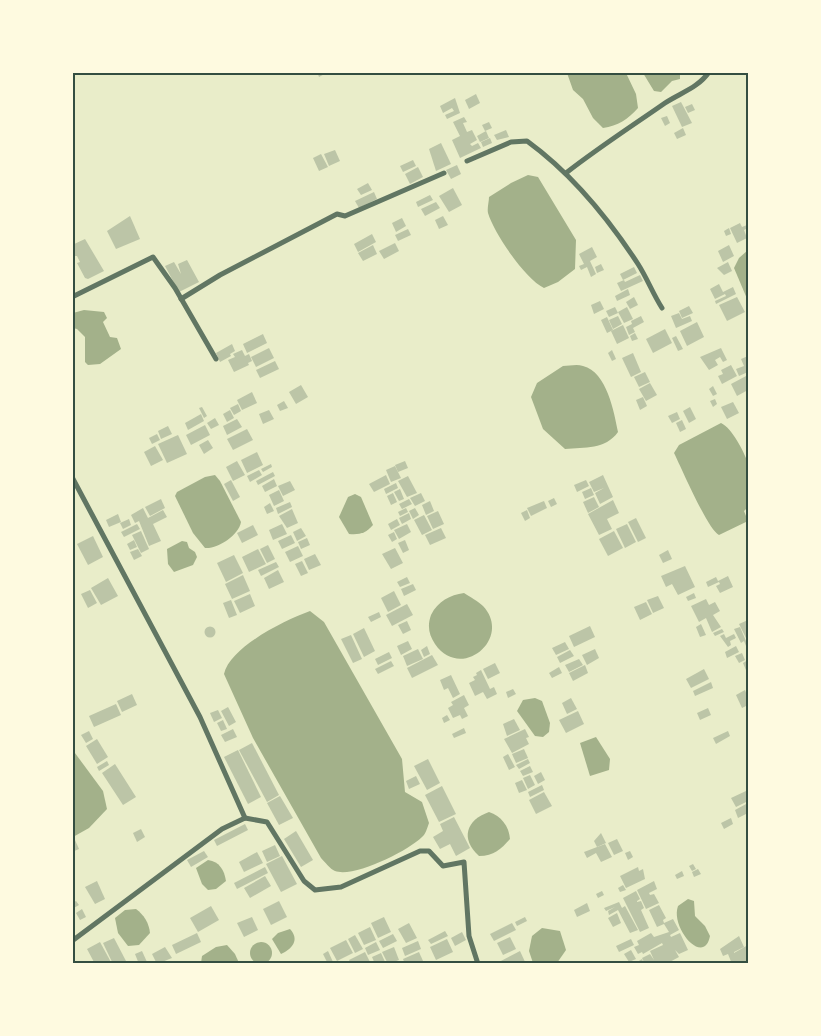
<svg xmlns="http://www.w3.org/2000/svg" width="821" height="1036" font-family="Raleway,sans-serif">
<rect width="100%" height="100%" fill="#e9edc9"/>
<!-- water -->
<g fill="#a3b18a">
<path d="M567,73H626L636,94L638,108C628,119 618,126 603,128L593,118L583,99L573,90Z"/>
<polygon points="643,73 680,73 680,79 672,81 661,92 654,91"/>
<path d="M528,175L538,177L576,240L575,269L558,282L544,288C525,279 494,233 488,213C487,208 489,202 489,197L511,183Z"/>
<polygon points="748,250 748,301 734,268 739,258"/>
<polygon points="84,310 104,312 107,318 103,322 110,337 117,338 121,349 100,364 88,365 85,362 85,337 77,329 73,328 73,313"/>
<path d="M563,366C569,366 577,364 583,366C607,372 614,412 618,432C605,450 585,447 565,449L543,429L531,397L537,383Z"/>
<path d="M721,423C732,428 744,452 748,463C752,475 749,494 748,507L744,511L748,521L719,535C708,530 681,467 674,453L679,445Z"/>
<path d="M215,475L220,481L241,522C239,535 218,549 205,548L193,533L175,496L177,492L205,477Z"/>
<path d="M355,494L361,497L373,525C366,533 360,535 349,534L339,517L348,497Z"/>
<polygon points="182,541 187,542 189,548 195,552 197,557 193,565 174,572 168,564 167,549"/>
<path d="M464,593C470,597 478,601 483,606C513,638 461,682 435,644C429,635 427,626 431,615C438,601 450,595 464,593Z"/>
<path d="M310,611L324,622L402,759L405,792L422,802L429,823C427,828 426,834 422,837C408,851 354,878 335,871C330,869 325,862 321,858L253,738L224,674C230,647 285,620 310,611Z"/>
<polygon points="535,698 542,701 550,723 549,732 543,737 535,736 517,711 523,700"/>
<polygon points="596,737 610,759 609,770 590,776 580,743"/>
<polygon points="72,749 103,791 107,809 89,828 73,837"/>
<path d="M489,812C501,816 509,826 510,839C501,849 494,856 479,856C460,839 466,820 489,812Z"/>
<path d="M208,860C220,862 224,870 226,881L216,889L208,890L202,884L196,868Z"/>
<path d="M688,899L694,901L695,916L705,926L710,936C704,967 670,928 678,906Z"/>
<path d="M136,909C144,915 149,923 150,933L139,945L128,946L118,933L115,918L125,910Z"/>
<polygon points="542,928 560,931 566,950 557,963 533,963 529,951 532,936"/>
<path d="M290,929C300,940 292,949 281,954L272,939L278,933Z"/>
<circle cx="261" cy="953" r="11"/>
<polygon points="227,945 235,954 239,963 201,963 202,956 216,947"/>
</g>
<!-- building -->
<g fill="#bcc5a7">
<polygon points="317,72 328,72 319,77"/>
<polygon points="476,94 480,103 469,109 465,100"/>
<polygon points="455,98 460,113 447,119 445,115 454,111 452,108 443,113 440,106"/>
<polygon points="681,102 692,123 682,127 672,106"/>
<polygon points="692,104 695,110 688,113 685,107"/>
<polygon points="667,116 670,123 665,126 661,118"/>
<polygon points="464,117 467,122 463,123 467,132 472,130 477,140 470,144 472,146 478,143 481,148 460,158 452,140 460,136 453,122"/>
<polygon points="489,122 492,128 485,131 482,125"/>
<polygon points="683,128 686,135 677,139 674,133"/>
<polygon points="506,130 509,137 497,140 494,135"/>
<polygon points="486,131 489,138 480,142 477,136"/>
<polygon points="490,138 492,143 483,147 481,142"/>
<polygon points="441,143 451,164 436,171 429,149"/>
<polygon points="335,150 340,161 329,166 324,154"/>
<polygon points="321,154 328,167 319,171 313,158"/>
<polygon points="413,160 416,166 403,172 400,166"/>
<polygon points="457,165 461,174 451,179 446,170"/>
<polygon points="418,167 423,177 410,184 405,174"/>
<polygon points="368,183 372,190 361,195 357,189"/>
<polygon points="453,188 462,205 449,212 439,196"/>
<polygon points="374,192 377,199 359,208 355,201"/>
<polygon points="430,195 433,200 418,207 416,202"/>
<polygon points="436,202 440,208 425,216 421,209"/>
<polygon points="130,216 140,239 116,249 107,231"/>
<polygon points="443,216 448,225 439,229 435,220"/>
<polygon points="402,218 406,226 396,232 392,223"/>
<polygon points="740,223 742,227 747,225 748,228 744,230 747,238 737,243 730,228"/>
<polygon points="729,228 731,234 726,236 724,231"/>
<polygon points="408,229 411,235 398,241 395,235"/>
<polygon points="372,234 376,242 358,252 354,244"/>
<polygon points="85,239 104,271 88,279 85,278 77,263 80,262 77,256 72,256 72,245"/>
<polygon points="395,243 399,251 384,259 379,251"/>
<polygon points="373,245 377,254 363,261 358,253"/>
<polygon points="729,245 734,256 723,262 718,251"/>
<polygon points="592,247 597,257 590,261 596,274 591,277 587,267 581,270 579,266 584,264 579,254"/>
<polygon points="187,260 199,282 179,292 165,266 174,262 181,274 178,264"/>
<polygon points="728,262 732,271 724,275 717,268"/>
<polygon points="601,264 604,270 597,273 595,267"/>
<polygon points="634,267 637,273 623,280 620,274"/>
<polygon points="640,275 643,281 621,291 617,283 624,280 625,282"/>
<polygon points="719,284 723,292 733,287 736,294 716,304 715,301 726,296 725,294 715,299 710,289"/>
<polygon points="628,289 630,295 617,301 615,296"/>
<polygon points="634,297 638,305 630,309 626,302"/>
<polygon points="737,297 745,312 727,321 719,305"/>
<polygon points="600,301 604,309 594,314 591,305"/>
<polygon points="689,306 693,313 682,318 679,311"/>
<polygon points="615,307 618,313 609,317 606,311"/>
<polygon points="627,307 633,319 624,323 618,312"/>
<polygon points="679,313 682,319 690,316 692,321 676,328 671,316"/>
<polygon points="618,316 622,324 613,329 609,320"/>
<polygon points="641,316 644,322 633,328 635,332 629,335 626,327 632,324 631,321"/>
<polygon points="607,317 613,330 607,333 601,320"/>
<polygon points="697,322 704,337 687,346 680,331"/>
<polygon points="623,325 629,338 617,344 611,331"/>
<polygon points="665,329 672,343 653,353 646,339"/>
<polygon points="635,333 638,339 632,341 630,336"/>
<polygon points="263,334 267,343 247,353 243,344"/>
<polygon points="676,336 683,349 678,351 672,338"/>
<polygon points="232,344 235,351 230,354 231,356 220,362 216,353"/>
<polygon points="269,348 274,358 256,367 251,357"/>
<polygon points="721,348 727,360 723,362 720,357 715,360 718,365 709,370 700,357"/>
<polygon points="242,350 245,356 249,354 252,361 248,363 249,365 234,372 228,360 235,357 233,354"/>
<polygon points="612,350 616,359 612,361 608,353"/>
<polygon points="633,353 641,372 631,377 622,358"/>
<polygon points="748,356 748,372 739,376 736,369 744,366 741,359"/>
<polygon points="275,361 279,369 260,378 256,370"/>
<polygon points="731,365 737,376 722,384 718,376 723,374 721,370"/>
<polygon points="645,372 650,382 639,387 634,377"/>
<polygon points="748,375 748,390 737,396 731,384"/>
<polygon points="650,383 657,395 646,401 639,389"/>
<polygon points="301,385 308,397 296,404 289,392"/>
<polygon points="713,386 717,394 713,396 709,389"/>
<polygon points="252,392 257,403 242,410 237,400"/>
<polygon points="643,397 647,406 640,410 636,400"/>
<polygon points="715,399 717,404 713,407 710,401"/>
<polygon points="284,401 288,408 280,411 277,405"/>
<polygon points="733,402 739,413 727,419 721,407"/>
<polygon points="238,404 241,411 234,415 230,408"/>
<polygon points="202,407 207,416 204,418 199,408"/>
<polygon points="690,407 696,419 689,423 683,411"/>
<polygon points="230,410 234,418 227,422 223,414"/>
<polygon points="269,410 274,419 263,424 259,414"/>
<polygon points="677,412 680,419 672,423 668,416"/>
<polygon points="201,414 204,421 188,430 185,423"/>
<polygon points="215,418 219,425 211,429 207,423"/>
<polygon points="237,419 242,427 227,435 223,426"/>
<polygon points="682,420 686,429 680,432 676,423"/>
<polygon points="205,425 210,435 191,445 186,435"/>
<polygon points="168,426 172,434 161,439 158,431"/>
<polygon points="247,429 253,440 233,450 227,439"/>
<polygon points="157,434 160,440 152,444 149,438"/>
<polygon points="178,435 187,454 167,463 158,444"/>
<polygon points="208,440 213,448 204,454 199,445"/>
<polygon points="155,446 163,460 151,466 144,452"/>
<polygon points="257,452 263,465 247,473 241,460"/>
<polygon points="237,461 245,475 233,481 226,467"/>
<polygon points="405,461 408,468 398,472 395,465"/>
<polygon points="271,464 272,467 263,472 261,469"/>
<polygon points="395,466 401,478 391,482 386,470"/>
<polygon points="259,470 262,475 250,482 247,476"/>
<polygon points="273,472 275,476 258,485 256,481"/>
<polygon points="386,475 390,484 374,492 369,484"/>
<polygon points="603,475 613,497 600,504 595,493 604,488 594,492 589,482"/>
<polygon points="408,476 417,493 407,497 398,481"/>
<polygon points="274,479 277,486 265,492 262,486"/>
<polygon points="231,480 240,497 233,501 224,484"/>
<polygon points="586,480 589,486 577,492 574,485"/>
<polygon points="290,481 295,490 283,496 278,486"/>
<polygon points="396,483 398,488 386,494 384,489"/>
<polygon points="591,488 594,495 585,499 582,492"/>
<polygon points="400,489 404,499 399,501 394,492"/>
<polygon points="279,490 284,501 274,506 269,495"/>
<polygon points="393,493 397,502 391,505 387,496"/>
<polygon points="421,493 425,501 415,506 410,498"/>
<polygon points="594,497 599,507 588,513 583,502"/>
<polygon points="554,498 557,504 551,507 548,501"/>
<polygon points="161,499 165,508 150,516 145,507"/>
<polygon points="409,499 412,504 402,509 399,504"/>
<polygon points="613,500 619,513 607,519 612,529 599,535 588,514"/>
<polygon points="430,501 434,511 426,515 422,505"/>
<polygon points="544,501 547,508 531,516 527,508"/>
<polygon points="290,502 292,507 278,514 276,508"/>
<polygon points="270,503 274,511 267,514 264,507"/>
<polygon points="143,508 148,518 163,510 167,517 153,524 161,541 149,546 139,521 135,523 131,515"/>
<polygon points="406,508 408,512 400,516 398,512"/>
<polygon points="415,508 419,515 413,519 409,511"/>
<polygon points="292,509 298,523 287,528 279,516"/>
<polygon points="527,510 530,518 525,521 521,513"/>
<polygon points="438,511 444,524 433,529 427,516"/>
<polygon points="409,513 411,519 402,524 399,518"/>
<polygon points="118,514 121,522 109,527 106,520"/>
<polygon points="424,515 432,530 422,535 414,520"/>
<polygon points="636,518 646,538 638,542 628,522"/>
<polygon points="129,519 131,525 123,529 120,523"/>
<polygon points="397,519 400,525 391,530 388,524"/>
<polygon points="137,524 140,529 124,537 121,532"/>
<polygon points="282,524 287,534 273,540 269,530"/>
<polygon points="407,524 411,532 399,539 394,530"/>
<polygon points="627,524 636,542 625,548 616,529"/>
<polygon points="253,525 258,535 242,543 237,533"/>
<polygon points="301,528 306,536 297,541 293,532"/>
<polygon points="441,528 446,538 430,545 425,535"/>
<polygon points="141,531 149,549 141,553 132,535"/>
<polygon points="614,531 623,548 608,556 599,539"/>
<polygon points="394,532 397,539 392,542 388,535"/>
<polygon points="291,535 295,543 282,549 278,541"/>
<polygon points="93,536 103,557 88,565 77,544"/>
<polygon points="307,538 310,545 301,549 298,542"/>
<polygon points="134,540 137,547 130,550 127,544"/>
<polygon points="405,540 409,550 403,553 398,543"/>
<polygon points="268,545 275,559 267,563 260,549"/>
<polygon points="298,546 303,556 290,562 285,552"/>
<polygon points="395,548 403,563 391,569 382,554"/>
<polygon points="138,549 142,556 134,560 130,552"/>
<polygon points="258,549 266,564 249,572 242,557"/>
<polygon points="668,550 672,559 663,563 659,555"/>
<polygon points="315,554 321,565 309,570 304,559"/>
<polygon points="234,555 243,573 226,582 217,563"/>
<polygon points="302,561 308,573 301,576 295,564"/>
<polygon points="276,562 279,567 261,576 258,570"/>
<polygon points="685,566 695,587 678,595 672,584 666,587 661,576"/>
<polygon points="278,570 284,582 269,589 264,578"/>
<polygon points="243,575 250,591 232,599 225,584"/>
<polygon points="728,576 733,587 720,593 716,586 720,584 719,582 708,587 706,582 716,577 718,581"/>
<polygon points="407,577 410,583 400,587 397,582"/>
<polygon points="108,578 118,596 101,605 91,588"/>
<polygon points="413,584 416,590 404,596 401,589"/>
<polygon points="90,590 97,603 88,608 81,594"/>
<polygon points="394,591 401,605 388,612 381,598"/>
<polygon points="694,593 696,598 688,601 686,597"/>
<polygon points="250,594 255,606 240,613 234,601"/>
<polygon points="658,596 664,608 653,613 647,600"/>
<polygon points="706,599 709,605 715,602 720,611 713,615 721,627 712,632 706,618 699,622 691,606"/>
<polygon points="231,600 237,615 229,618 223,603"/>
<polygon points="646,602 652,614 640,620 634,607"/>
<polygon points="407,604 413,615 392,626 386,615"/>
<polygon points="379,612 381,617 371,622 368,617"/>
<polygon points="748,620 748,639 747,640 739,624"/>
<polygon points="407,621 411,630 403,634 398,625"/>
<polygon points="701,624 706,635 700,637 696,627"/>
<polygon points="590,626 595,637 574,647 569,636"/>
<circle cx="210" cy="632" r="5.5"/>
<polygon points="740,627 746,641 748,640 748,651 744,641 741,643 734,629"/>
<polygon points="364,628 375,651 364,657 353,634"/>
<polygon points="722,629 724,632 715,636 713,633"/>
<polygon points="724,634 726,638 734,634 736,638 730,641 731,645 728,647 720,636"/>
<polygon points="351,635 362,659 353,663 341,639"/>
<polygon points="408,641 412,649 401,655 397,646"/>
<polygon points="565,642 569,649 556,655 552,648"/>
<polygon points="427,646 430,654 424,657 421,650"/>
<polygon points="736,646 739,652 727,658 725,652"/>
<polygon points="418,649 423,659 407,666 403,656"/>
<polygon points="595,649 599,658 587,665 582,655"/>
<polygon points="570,650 574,656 560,663 557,657"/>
<polygon points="389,652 392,658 378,665 375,659"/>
<polygon points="742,653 745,660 739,663 735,656"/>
<polygon points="432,655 438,665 412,678 407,668"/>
<polygon points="579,659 583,665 569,672 565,665"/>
<polygon points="748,660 748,675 743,663"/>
<polygon points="391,661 394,666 378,674 375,669"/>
<polygon points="495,663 500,673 488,679 483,669"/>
<polygon points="585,665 588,673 573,681 569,673"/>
<polygon points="559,667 562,673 552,678 549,673"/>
<polygon points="704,669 709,679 691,688 686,679"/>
<polygon points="481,670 490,689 494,687 497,694 487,699 483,692 475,696 469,683 475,680 473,677 477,675 476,673"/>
<polygon points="451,675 460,694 453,698 448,688 444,690 440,680"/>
<polygon points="711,682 713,688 695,696 693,691"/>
<polygon points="513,689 516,694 508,698 506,692"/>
<polygon points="745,690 748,698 748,705 742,708 736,695"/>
<polygon points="132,694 137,705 122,712 117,701"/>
<polygon points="464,695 469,705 464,708 468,716 462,719 460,715 453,718 448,708 453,705 451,702"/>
<polygon points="571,698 577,709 567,714 562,703"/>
<polygon points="116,704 121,715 94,727 89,716"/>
<polygon points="228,707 236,722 229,726 221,711"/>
<polygon points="708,708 711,715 700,720 697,713"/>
<polygon points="218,710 222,718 214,722 210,713"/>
<polygon points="578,711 584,724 566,733 559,720"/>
<polygon points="447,715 450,720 444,723 442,718"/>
<polygon points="514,719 520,730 507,736 503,724"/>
<polygon points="223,720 227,729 221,731 217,723"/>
<polygon points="464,728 466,733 454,738 452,734"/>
<polygon points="233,729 237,737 225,742 221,735"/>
<polygon points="525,729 529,737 526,738 529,744 512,753 504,739"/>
<polygon points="89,731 93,739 86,743 81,735"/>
<polygon points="728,731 730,736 716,744 713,738"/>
<polygon points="97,739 108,757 97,764 86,746"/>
<polygon points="252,743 279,795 267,802 239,750"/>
<polygon points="524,749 528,758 516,763 512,754"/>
<polygon points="238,750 261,797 248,804 224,757"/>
<polygon points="508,754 515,767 509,770 503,757"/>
<polygon points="428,759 440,783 427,790 414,766"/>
<polygon points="528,759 530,763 519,769 516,765"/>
<polygon points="107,761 109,765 99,771 97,767"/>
<polygon points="115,764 136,797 123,805 102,773"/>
<polygon points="530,766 533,772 523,776 520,771"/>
<polygon points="541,772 545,780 538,784 534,776"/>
<polygon points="530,775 535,785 528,789 523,778"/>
<polygon points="416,776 420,784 409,789 406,781"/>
<polygon points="522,780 527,790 519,793 515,783"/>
<polygon points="542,785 544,790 530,797 528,792"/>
<polygon points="442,786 456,814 439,822 425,795"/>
<polygon points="746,791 748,801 736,807 731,798"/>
<polygon points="544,792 552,806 536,814 529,800"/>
<polygon points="280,796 293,818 279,825 267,803"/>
<polygon points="748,803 748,813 738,818 735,810"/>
<polygon points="454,817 470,848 456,856 450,844 440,849 433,837 443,831 440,824"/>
<polygon points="731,818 733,824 724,829 721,823"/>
<polygon points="245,824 248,830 217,846 214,840"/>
<polygon points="141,829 145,837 137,842 133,833"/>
<polygon points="296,831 313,860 301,867 284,839"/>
<polygon points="601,833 606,843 597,847 594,841"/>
<polygon points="617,839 623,851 614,855 608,843"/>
<polygon points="75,840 79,849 72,852 72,842"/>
<polygon points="605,844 612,857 601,862 596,853 587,858 584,852"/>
<polygon points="275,845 280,856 267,862 262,851"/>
<polygon points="204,851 208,857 191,867 187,860"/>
<polygon points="630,851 633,857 628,860 625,853"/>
<polygon points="257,852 263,863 244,872 239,862"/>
<polygon points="282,856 297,884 281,892 266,864"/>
<polygon points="693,864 696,869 692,871 689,866"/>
<polygon points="265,867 268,873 237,889 234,883"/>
<polygon points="638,867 639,871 643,869 645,879 626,888 620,876"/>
<polygon points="698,869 701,874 694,877 692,872"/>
<polygon points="682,871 684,876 677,879 675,875"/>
<polygon points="265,876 271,886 250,898 244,888"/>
<polygon points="97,881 105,899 95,904 85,887"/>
<polygon points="654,881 657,889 649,893 650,895 654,894 659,903 646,909 637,890"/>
<polygon points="623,885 626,890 620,892 618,888"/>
<polygon points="602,891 604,895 598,898 596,894"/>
<polygon points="636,891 640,899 637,901 637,902 641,901 644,908 641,910 649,928 640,932 623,898"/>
<polygon points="76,901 79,905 72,909 72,903"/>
<polygon points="279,901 287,917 271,925 263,909"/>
<polygon points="619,902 622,908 625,906 638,930 630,933 618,910 609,915 608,911 615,907 606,911 604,908"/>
<polygon points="587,903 590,911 577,917 574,910"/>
<polygon points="659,905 666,918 663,920 664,923 673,919 679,930 670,935 671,937 680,933 688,950 679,954 675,950 679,957 666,964 645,964 642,958 650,954 654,960 650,951 663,945 662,943 643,954 642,952 638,954 634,947 639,945 637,941 651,933 654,937 669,932 664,924 657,927 649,910"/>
<polygon points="211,906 219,920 198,932 190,918"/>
<polygon points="82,909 86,917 80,920 76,913"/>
<polygon points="617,913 621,923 613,927 608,918"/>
<polygon points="252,917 258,930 244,937 237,923"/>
<polygon points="384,917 391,932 378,938 371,923"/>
<polygon points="525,917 527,921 517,926 515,922"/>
<polygon points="409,923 417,938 406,943 398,929"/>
<polygon points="512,923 516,930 494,941 490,934"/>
<polygon points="370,927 376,940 364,945 358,933"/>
<polygon points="445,931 448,936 431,944 428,940"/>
<polygon points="462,932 466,940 455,946 451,938"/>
<polygon points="197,933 201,942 176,954 172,945"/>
<polygon points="393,934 397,941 383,948 379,941"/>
<polygon points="355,935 363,949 355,953 348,939"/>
<polygon points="739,936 744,947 734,952 734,953 748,945 748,960 742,964 732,964 728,954 723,956 720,949"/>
<polygon points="510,937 516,949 503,955 497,943"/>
<polygon points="114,938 126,961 121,964 113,964 103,943"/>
<polygon points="447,939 453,952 436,960 430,947"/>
<polygon points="631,939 634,945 619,952 616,946"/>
<polygon points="346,940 353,953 337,961 330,948"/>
<polygon points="418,941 421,949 405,956 402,948"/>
<polygon points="100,942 112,964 95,964 87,949"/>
<polygon points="376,942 380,950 368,955 365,948"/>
<polygon points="165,947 172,958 157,964 152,954"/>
<polygon points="394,947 399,960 388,964 382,952"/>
<polygon points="631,950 636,959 629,962 624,954"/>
<polygon points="142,951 147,962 139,964 135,954"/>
<polygon points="328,951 333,962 330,964 328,964 323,954"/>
<polygon points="520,951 526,964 500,964 499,962"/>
<polygon points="365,952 371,964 351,964 349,960"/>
<polygon points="419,952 423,961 405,964 403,959"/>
<polygon points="381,953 386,964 375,964 372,957"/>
<polygon points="642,959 644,964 634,964"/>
</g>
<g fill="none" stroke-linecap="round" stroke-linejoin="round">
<!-- minor -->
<g stroke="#617663" stroke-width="5">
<path d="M467,161L511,142L527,141C571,173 608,218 638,264C647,278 653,294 662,308"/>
<path d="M566,173C598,148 632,126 665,103C680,93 698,88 709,72"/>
<polyline points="72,297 153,257 175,288 216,359"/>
<polyline points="181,299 220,275 337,214 345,216 444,173"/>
<polyline points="72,477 200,717 245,818"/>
<polyline points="72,941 222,829 245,818 267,822 304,881 315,890 341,887 420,851 429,851 443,866 464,862 469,936 478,964"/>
</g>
</g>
<!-- border -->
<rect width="821" height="1036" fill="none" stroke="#fefae0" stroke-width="148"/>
<rect x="74" y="74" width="673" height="888" fill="none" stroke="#344e41" stroke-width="2"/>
</svg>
